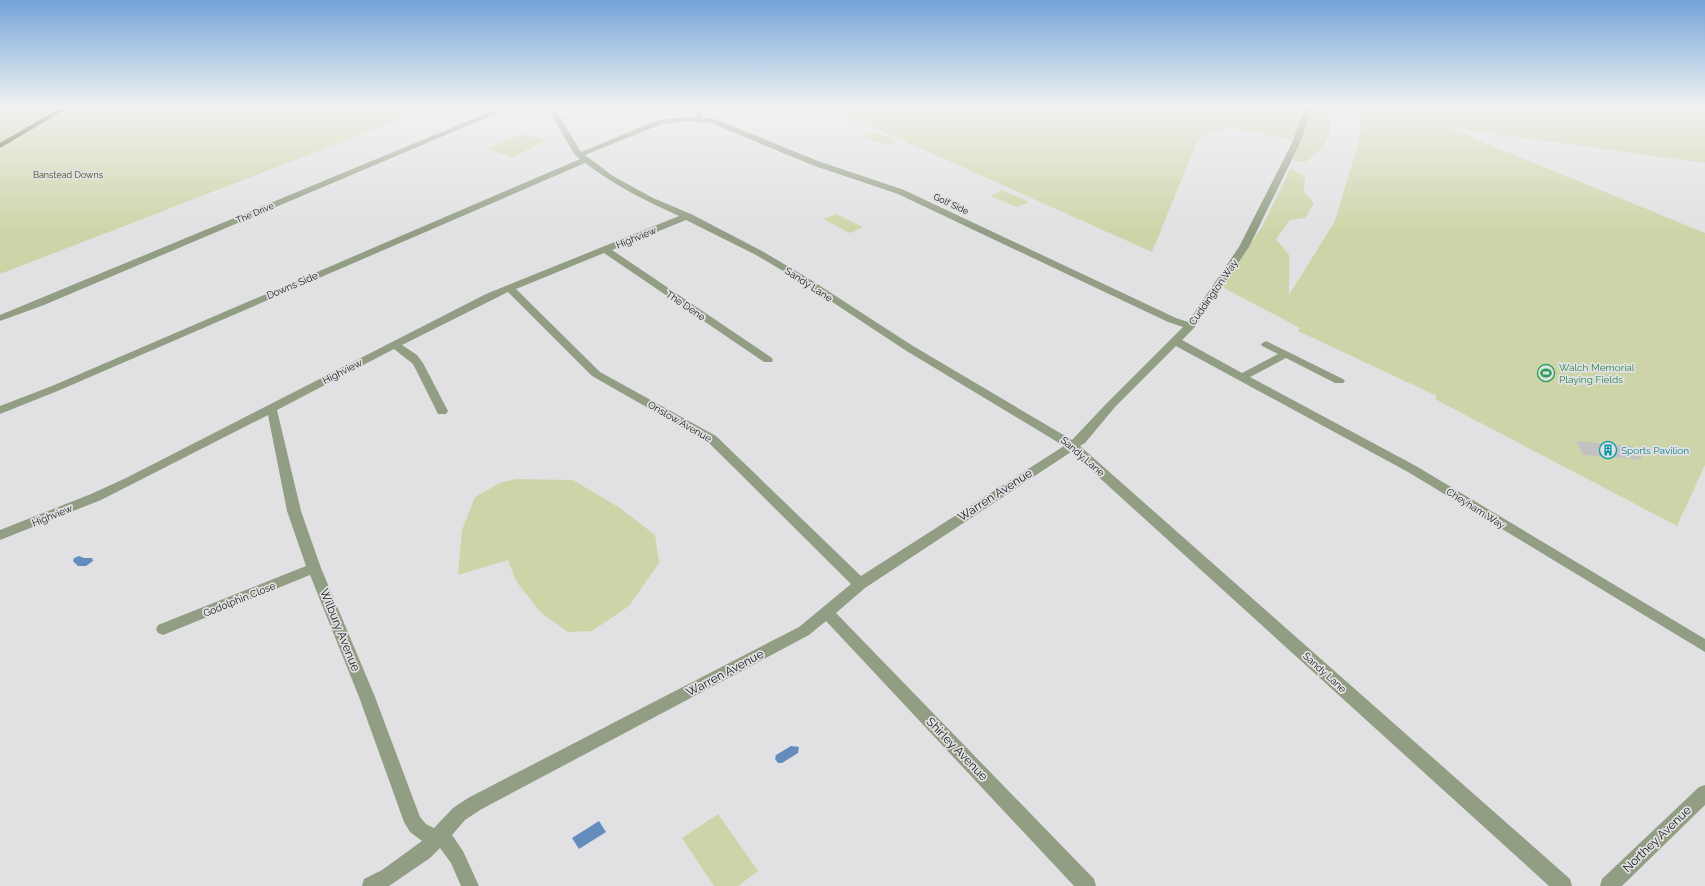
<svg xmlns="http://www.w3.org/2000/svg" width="1705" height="886" font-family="Raleway,sans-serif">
<rect width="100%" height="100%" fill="#e1e1e3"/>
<!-- green -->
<g fill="#cdd5a8">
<polygon points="0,107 432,107 0,274"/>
<path d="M817,107H1705V163L1453,128L1483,142L1705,233V465L1677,526L1435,399L1437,396L1298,331L1300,328L1222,287L1262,227L1291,168L1305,178L1304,192L1314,203L1305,218L1290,220L1276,239L1289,255V295L1335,221L1358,144L1363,114L1336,110C1326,120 1333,125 1328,136C1325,147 1314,156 1305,162L1293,161L1301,138L1292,137V139L1228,128L1203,136L1195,146L1152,252L882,131Z"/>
<polygon points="874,132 898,141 887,146 863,137"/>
<polygon points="523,134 547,141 512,157 487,149"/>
<polygon points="1002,190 1029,202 1017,207 990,196"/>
<polygon points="836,214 863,227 850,233 823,219"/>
<polygon points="516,479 573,480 620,508 655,535 659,563 629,606 592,631 568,632 541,613 516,581 508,560 458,575 462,530 475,497 500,483"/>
<polygon points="718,814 758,871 738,886 714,886 682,838"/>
</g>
<!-- water -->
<g fill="#658cbf">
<polygon points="79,556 84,558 92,558 93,561 86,566 78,566 73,561 74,558"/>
<polygon points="791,746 799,747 798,753 782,763 778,763 775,759 776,755"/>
<polygon points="599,821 606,832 579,849 572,838"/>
</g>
<!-- building -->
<polygon fill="#c3c1c2" points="1576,441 1632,446 1643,460 1583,455"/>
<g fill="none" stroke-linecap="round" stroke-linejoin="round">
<!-- minor -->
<g fill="#929e84" fill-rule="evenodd">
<polygon points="502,107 512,107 44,305 0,321 0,315"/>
<path d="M547,107H554L581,152L658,120L694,117L696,114L690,107H697L704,114L701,118L715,119L818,161L904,190L1176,318L1188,322L1239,247L1292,143L1305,107H1312L1300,143L1249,247L1194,328L1182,340L1242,373L1278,354L1262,346L1261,344L1266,341L1343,379L1345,381L1343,383H1335L1286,358L1250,377L1416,466L1705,639V652L1408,472L1176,346L1115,407L1085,443L1080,446L1570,879L1572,886H1549L1071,452L865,588L836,613L1094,879L1096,886H1074L826,621L809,635L480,810L465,820L452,835L463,851L479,886H461L451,863L440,848L430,858L389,886H362L364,879L382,870L422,841L410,832L404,822L359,697L310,575L168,633L163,635L158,633L156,629L158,625L306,566L287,511L268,415L101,500L0,540V530L91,494L126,478L486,294L679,216C646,201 614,185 585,163L60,390L0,414V406L52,386L580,159L575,155ZM686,121L711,123L812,165L898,194L1168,322L1183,327L1107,403L1072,440L913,346L811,280L762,251L691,214L653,198L613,176L585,155L662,124ZM686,220L756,255L805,284L905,350L1064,446L861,576L716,436L600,372L516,289L604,253L764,362H772L773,360L772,358L612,250ZM508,292L592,376L708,442L851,584L799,627L468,798L453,808L434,828L426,824L420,817L375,697L321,568L301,511L277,410L394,349L413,364L438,414H446L448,411L423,363L417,355L402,345Z"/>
<polygon points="1705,785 1705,805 1622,886 1600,886 1602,879 1699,787"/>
</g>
<!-- highway -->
<polygon fill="#3b5116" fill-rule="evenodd" points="62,107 70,107 0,148 0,143"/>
</g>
<!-- sky -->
<linearGradient id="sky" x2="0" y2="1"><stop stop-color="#73a4d8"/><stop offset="0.46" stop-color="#f2f2f2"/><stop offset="1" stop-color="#f2f2f2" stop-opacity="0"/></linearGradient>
<rect width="1705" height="231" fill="url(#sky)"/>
<!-- icons -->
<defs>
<g id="stadium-ring" transform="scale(0.9)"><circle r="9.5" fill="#e1e1e3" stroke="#2e9e5b" stroke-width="1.5"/><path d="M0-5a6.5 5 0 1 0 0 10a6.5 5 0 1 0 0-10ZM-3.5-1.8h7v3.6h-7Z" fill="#2e9e5b"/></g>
<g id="building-ring" transform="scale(0.9)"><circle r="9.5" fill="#e1e1e3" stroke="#0f9aa8" stroke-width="1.5"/><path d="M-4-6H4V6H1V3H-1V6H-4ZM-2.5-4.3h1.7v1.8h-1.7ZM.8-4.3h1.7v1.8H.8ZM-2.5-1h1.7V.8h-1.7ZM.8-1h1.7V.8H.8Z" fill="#0f9aa8"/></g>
</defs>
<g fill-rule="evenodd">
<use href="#stadium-ring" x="1546" y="373"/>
<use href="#building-ring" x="1608" y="450"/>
</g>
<g text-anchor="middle" stroke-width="3.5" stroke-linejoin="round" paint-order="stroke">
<!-- far-park labels -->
<g font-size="9" fill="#474d1c" stroke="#e1e1e3">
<text x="68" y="178">Banstead Downs</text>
</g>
<!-- far-street labels -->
<g font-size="9" fill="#191919" stroke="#e1e1e3">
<text transform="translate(951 204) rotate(25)" y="3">Golf Side</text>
<text transform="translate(255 213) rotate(-23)" y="3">The Drive</text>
</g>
<!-- street labels -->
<g font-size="10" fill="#191919" stroke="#e1e1e3">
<text transform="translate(636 237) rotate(-22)" y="4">Highview</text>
<text transform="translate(809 284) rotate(33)" y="4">Sandy Lane</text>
<text transform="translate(292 285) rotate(-23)" y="4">Downs Side</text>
<text transform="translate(1213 292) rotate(-55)" y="4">Cuddington Way</text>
<text transform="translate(686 305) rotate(34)" y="4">The Dene</text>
<text transform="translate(342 371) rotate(-27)" y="4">Highview</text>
<text transform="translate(680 421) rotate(30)" y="4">Onslow Avenue</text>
<text transform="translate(1083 456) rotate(41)" y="4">Sandy Lane</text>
<text transform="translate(1476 508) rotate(32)" y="4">Cheyham Way</text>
<text transform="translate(52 515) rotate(-22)" y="4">Highview</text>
<text transform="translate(239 599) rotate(-22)" y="4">Godolphin Close</text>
<text transform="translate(1325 672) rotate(42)" y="4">Sandy Lane</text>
</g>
<!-- leisure labels -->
<g font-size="10" fill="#27864d" stroke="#e1e1e3" text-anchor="start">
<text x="1559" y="371">Walch Memorial<tspan x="1559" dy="12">Playing Fields</tspan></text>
</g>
<!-- culture labels -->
<g font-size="10" fill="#0d838f" stroke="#e1e1e3" text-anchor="start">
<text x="1621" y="454">Sports Pavilion</text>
</g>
<!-- near-street labels -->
<g font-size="12" fill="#191919" stroke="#e1e1e3">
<text transform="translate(995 495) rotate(-33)" y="4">Warren Avenue</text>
<text transform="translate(340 630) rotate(68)" y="4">Wilbury Avenue</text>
<text transform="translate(725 673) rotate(-28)" y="4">Warren Avenue</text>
<text transform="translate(957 749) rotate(46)" y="4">Shirley Avenue</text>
<text transform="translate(1657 839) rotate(-44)" y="4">Northey Avenue</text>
</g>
</g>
</svg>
